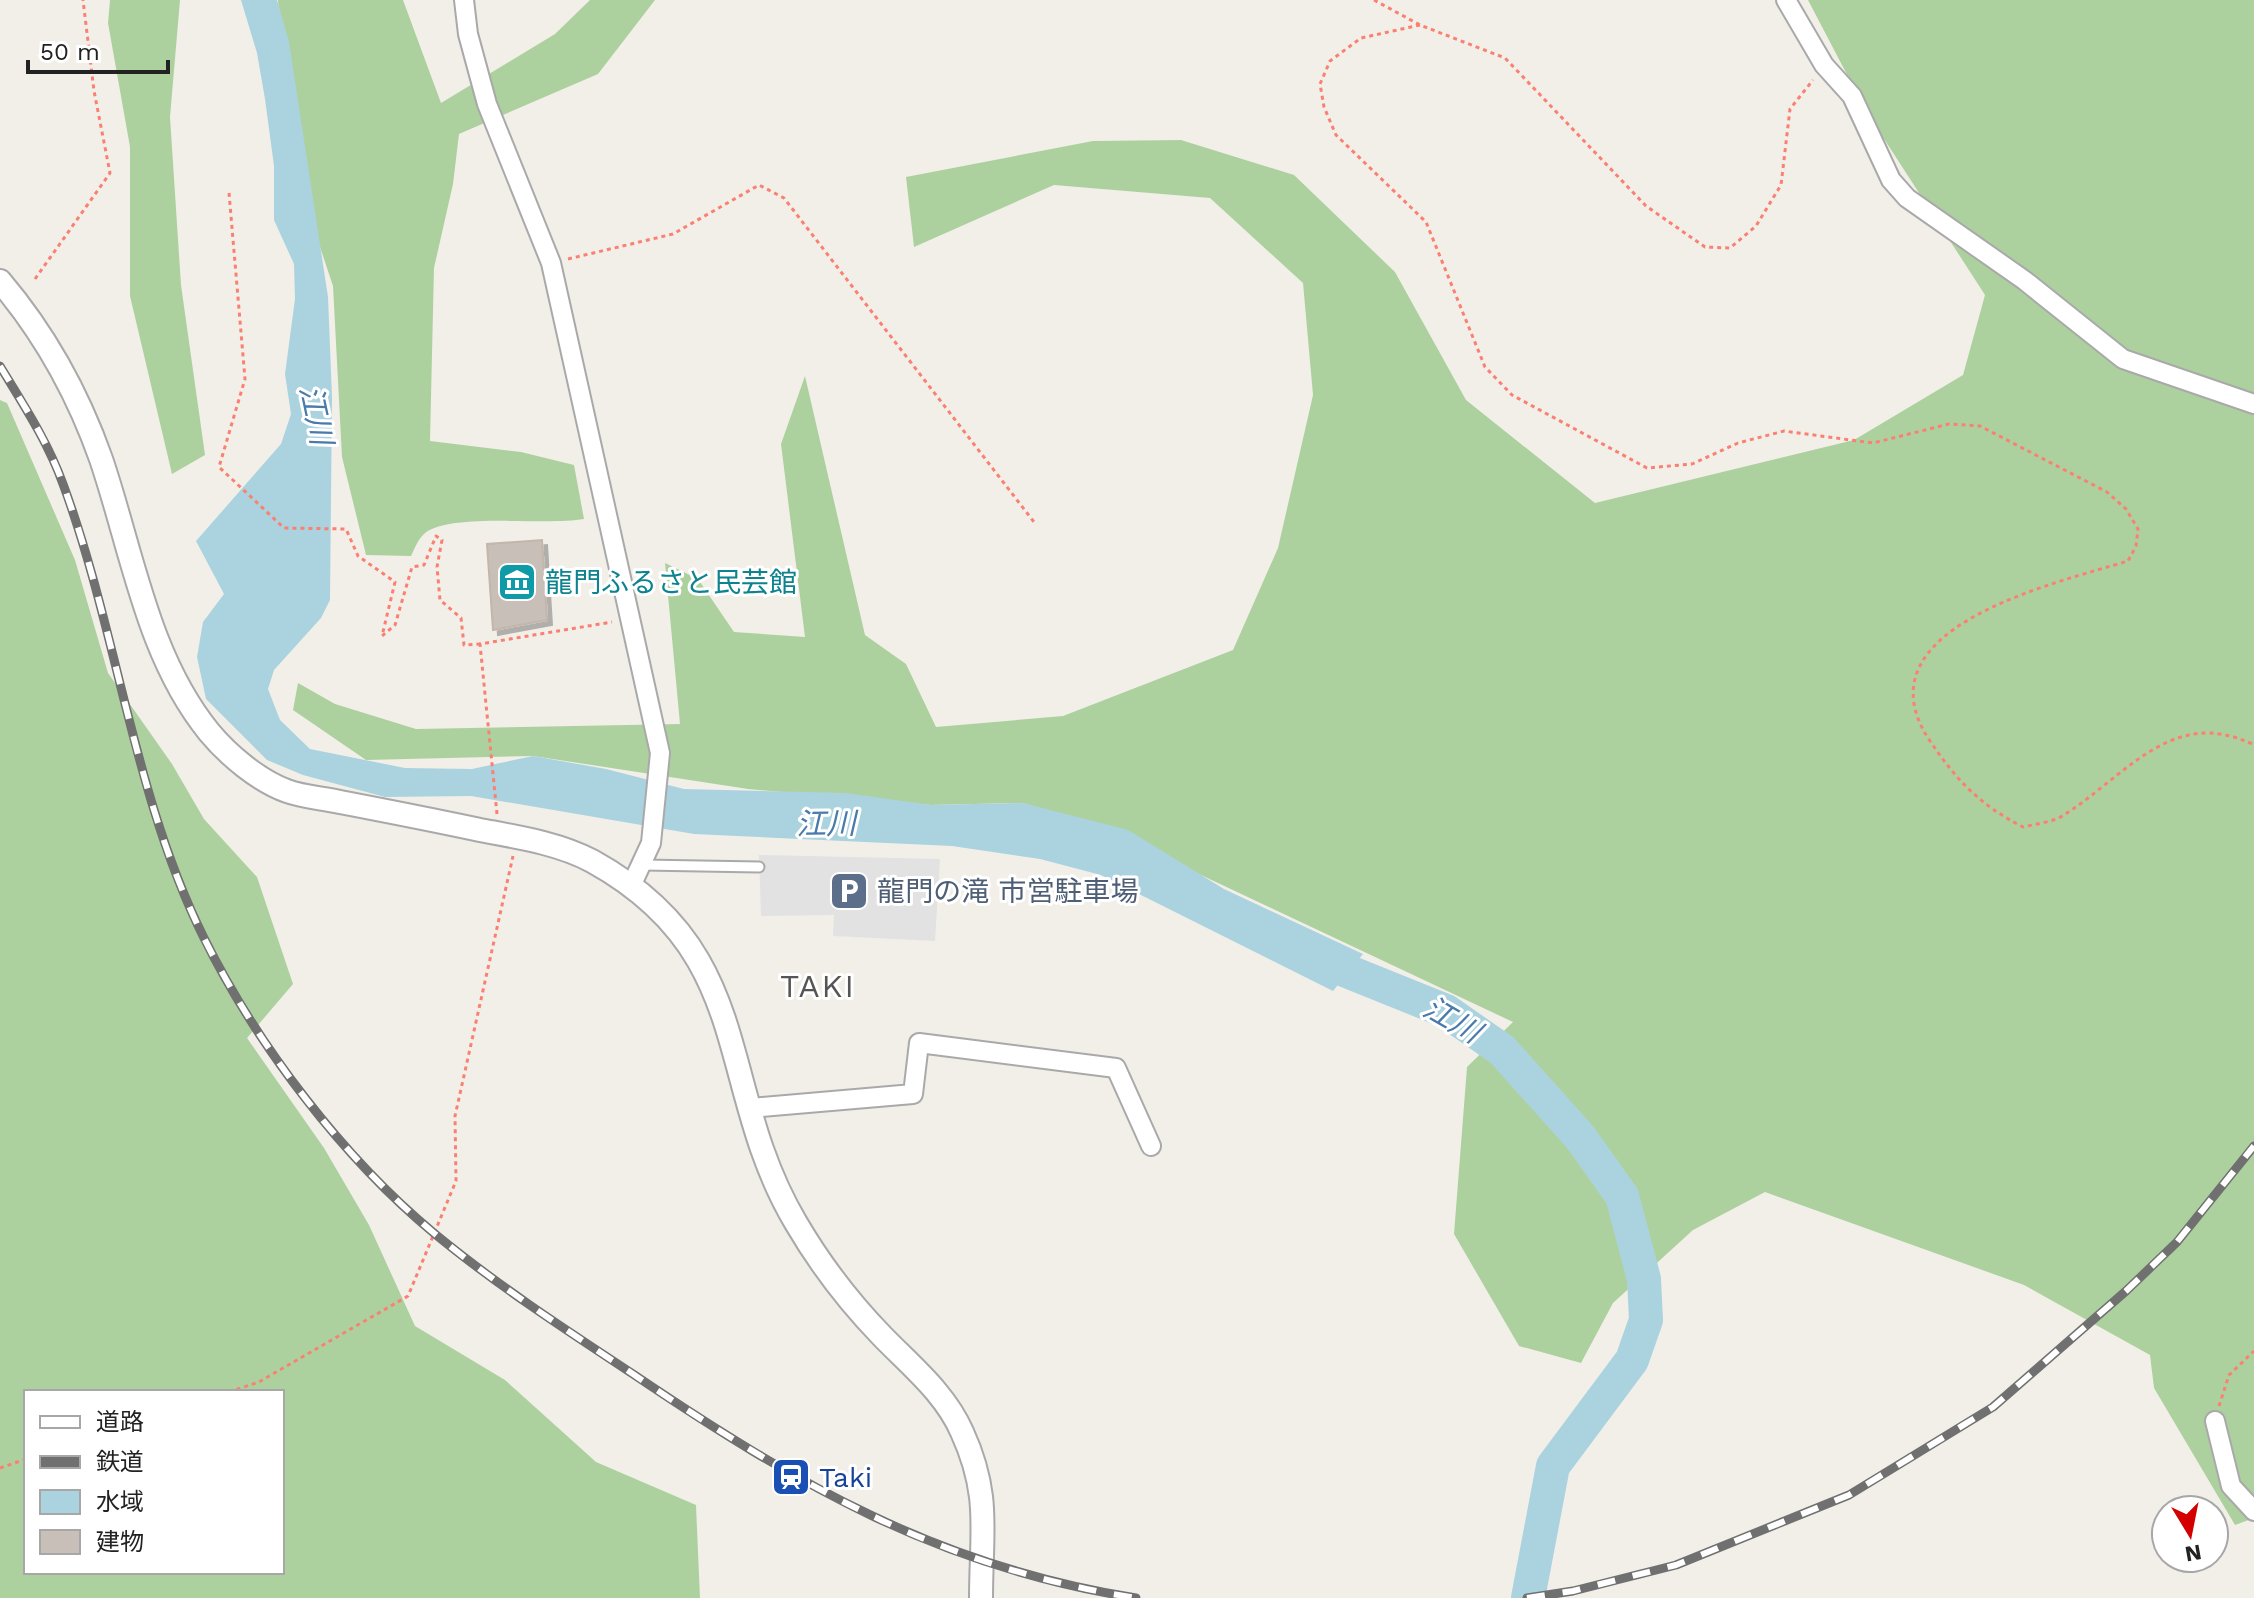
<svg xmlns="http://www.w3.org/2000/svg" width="2254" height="1598" font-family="'Work Sans','Noto Sans JP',sans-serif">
<defs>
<filter id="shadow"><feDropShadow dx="5" dy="5" stdDeviation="0" flood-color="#0004"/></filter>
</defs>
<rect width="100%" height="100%" fill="#f2efe9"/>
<!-- forest -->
<g fill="#add19e" fill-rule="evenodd">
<polygon points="110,0 180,0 170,117 181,285 205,455 172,474 130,296 130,147 108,23"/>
<path d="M278,0H403L441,103L555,34L590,0H655L598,74L459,134L453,184L434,268L430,441L521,452L574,465L584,519C546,526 449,512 424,534C418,539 414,550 411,556L366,555L342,457L333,286L287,148Z"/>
<polygon points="1808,0 2254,0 2254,1518 2235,1525 2154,1388 2150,1355 2024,1285 1765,1192 1693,1230 1613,1303 1581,1363 1519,1346 1454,1234 1467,1067 1513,1022 1201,875 1023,803 931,805 748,789 533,756 366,760 293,710 298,683 335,704 416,729 680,724 665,563 698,579 734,632 805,637 781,444 805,376 865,635 906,664 936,727 1063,716 1233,650 1278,548 1313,395 1303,283 1210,198 1054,185 914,247 906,177 1093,141 1181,140 1294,175 1395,272 1466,400 1595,503 1854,440 1963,375 1985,295 1866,111"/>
<path d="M0,400L7,403L75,560L108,673L172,764L204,819L257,877L293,984L247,1038L324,1148L369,1225L415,1326L505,1380L596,1462L696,1505L700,1598H0ZM282,1392V1572H26V1392Z"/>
</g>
<!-- parking -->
<polygon fill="#e2e2e2" points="759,855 940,859 935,941 833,936 834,915 761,916"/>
<!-- water -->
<polygon fill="#aad3df" points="241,0 277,0 289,42 328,297 332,397 330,600 321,618 274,670 268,689 280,720 310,749 405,768 472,769 533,756 606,769 684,789 846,793 931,805 1023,803 1128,830 1224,889 1363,954 1333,991 1101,875 1040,859 952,846 694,834 471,796 385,797 303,775 267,760 206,699 197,657 203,622 224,594 196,541 281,444 291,414 285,374 295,299 294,264 274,220 274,166 265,99 257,53"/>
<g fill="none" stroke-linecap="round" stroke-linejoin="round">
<!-- river -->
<polyline stroke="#aad3df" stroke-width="34" points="1307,955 1446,1011 1502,1050 1580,1137 1622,1196 1644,1279 1646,1320 1632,1360 1553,1466 1528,1598"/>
</g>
<!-- building -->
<polygon fill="#c7bfb8" stroke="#c4b6ab" stroke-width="2" filter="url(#shadow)" points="542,540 547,620 493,630 487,544"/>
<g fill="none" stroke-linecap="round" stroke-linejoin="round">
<!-- service casing -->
<g stroke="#a9a9a9" stroke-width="13">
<polyline id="service" points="643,865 759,867"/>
</g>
<!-- minor casing -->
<g stroke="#a9a9a9" stroke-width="22">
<g id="minor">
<polyline points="464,0 468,34 487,104 551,263 660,753 651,843 632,884"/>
<polyline points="1786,0 1824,65 1852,96 1891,180 1907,198 2024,280 2123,359 2254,404"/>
<polyline points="751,1108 913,1094 919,1043 1116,1068 1151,1146"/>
<polyline points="2215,1421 2231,1486 2254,1511"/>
</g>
</g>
<!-- tertiary casing -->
<g stroke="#a9a9a9" stroke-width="26">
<path id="tertiary" d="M0,281C45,334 78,394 101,459C132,550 147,656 209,732C228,755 259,781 287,791C303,797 323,798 340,802C387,811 433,820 480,830C517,837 558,843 592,861C759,953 714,1085 796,1223C820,1264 849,1302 882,1336C911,1366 945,1393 962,1432C991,1495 981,1532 981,1598"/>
</g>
<!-- path -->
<g stroke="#fa8072" stroke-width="3" stroke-dasharray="4 4" stroke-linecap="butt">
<polyline points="1374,0 1420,25 1505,58 1646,206 1705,247 1730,248 1756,226 1781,185 1790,109 1813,80"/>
<path d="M1420,25L1361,38L1330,61L1320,84L1324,107L1336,135L1426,222L1485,367L1512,395L1647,468L1692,464L1738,443L1784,431L1873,443L1949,424L1980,426L2107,492L2126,509L2138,529L2136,546L2128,561C2056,583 1854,628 1930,741C1957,781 1980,805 2023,827C2036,824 2053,822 2064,815C2127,775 2173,705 2254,745"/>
<polyline points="229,193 245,379 219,467 284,528 346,529 358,556 395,582 382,636 395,625 412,567 424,565 436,536 442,540 437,567 440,600 461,618 464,645 480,644"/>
<polyline points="568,259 673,234 759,185 784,198 1034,522"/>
<polyline points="35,279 110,173 94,91 83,0"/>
<polyline points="497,814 480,644 612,622"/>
<polyline points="229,1392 259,1382 408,1296 456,1181 455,1116 513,856"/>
<polyline points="2219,1406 2229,1375 2254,1351"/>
<polyline points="0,1468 26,1459"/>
</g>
<!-- service -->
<use href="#service" stroke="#fff" stroke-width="9"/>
<!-- minor -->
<use href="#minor" stroke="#fff" stroke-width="18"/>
<!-- tertiary -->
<use href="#tertiary" stroke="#fff" stroke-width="22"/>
<!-- rail casing -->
<g stroke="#707070" stroke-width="9">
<g id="rail">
<path d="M0,366C23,404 48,442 63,484C118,633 133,796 204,938C257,1045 343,1158 435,1234C497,1285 566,1330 633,1374C796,1484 939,1567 1136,1598"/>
<polyline points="1527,1598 1573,1591 1676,1565 1849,1495 1993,1407 2126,1291 2177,1242 2254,1146"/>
</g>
</g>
<!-- rail -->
<use href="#rail" stroke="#fff" stroke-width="6" stroke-dasharray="18" stroke-linecap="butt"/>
</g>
<!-- icons -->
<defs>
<g id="museum-square" transform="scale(2)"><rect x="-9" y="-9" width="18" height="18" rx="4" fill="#0f9aa8" stroke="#fff"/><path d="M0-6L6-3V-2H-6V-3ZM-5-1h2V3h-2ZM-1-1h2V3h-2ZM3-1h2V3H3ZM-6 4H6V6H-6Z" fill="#fff"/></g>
<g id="parking-square" transform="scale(2)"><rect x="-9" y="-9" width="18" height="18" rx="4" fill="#5c6f8a" stroke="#fff"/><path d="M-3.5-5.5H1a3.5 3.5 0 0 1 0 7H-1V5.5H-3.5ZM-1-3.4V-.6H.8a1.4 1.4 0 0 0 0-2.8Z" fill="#fff"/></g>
<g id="station-square" transform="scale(2)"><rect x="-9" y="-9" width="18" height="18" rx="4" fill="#1a4fb4" stroke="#fff"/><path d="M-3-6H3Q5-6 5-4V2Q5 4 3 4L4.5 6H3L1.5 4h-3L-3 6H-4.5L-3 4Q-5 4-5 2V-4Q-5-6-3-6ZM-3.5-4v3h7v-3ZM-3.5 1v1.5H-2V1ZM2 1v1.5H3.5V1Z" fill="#fff"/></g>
</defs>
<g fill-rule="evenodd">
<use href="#museum-square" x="517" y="582"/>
<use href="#parking-square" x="849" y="891"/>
<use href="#station-square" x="791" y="1477"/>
</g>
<g text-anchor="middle" stroke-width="6" stroke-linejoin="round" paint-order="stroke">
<!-- culture labels -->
<g font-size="28" fill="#0d838f" stroke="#fff" text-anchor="start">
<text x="545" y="592">龍門ふるさと民芸館</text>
</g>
<!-- service labels -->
<g font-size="28" fill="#4e5e75" stroke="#fff" text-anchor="start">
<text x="877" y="901">龍門の滝 市営駐車場</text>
</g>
<!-- transit labels -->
<g font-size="28" fill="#164399" stroke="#fff" text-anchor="start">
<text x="819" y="1487">Taki</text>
</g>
<!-- water labels -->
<g font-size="30" font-style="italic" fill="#4a7aab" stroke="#fff">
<text transform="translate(316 415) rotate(78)" y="10">江川</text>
<text transform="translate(826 824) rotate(-1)" y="10">江川</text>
<text transform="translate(1452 1020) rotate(30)" y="10">江川</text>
</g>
<!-- quarter labels -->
<g font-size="32" letter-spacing="2" fill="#555" stroke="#fff">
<text x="818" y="997">TAKI</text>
</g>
</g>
<!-- legend -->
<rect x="24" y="1390" width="260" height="184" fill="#ffffff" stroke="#a7a7a7" stroke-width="2"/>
<rect x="40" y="1416" width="40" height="12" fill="#ffffff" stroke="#a7a7a7" stroke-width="2"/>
<text x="96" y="1430" font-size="24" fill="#222222">道路</text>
<rect x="40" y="1456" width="40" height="12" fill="#707070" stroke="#a7a7a7" stroke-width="2"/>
<text x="96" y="1470" font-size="24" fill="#222222">鉄道</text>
<rect x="40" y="1490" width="40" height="24" fill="#aad3df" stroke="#a7a7a7" stroke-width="2"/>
<text x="96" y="1510" font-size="24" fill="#222222">水域</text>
<rect x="40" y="1530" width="40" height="24" fill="#c7bfb8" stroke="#a7a7a7" stroke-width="2"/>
<text x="96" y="1550" font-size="24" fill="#222222">建物</text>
<!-- north arrow -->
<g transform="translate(2190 1534) rotate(170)"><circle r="38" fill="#ffffff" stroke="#a7a7a7" stroke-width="2"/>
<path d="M0-6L14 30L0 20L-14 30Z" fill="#d40000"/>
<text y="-12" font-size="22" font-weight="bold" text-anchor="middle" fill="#222222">N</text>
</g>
<!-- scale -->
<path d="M28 60v12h140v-12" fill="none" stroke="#222222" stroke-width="4"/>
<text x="40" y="60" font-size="24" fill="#222222" stroke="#ffffff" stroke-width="6" paint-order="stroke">50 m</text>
</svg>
